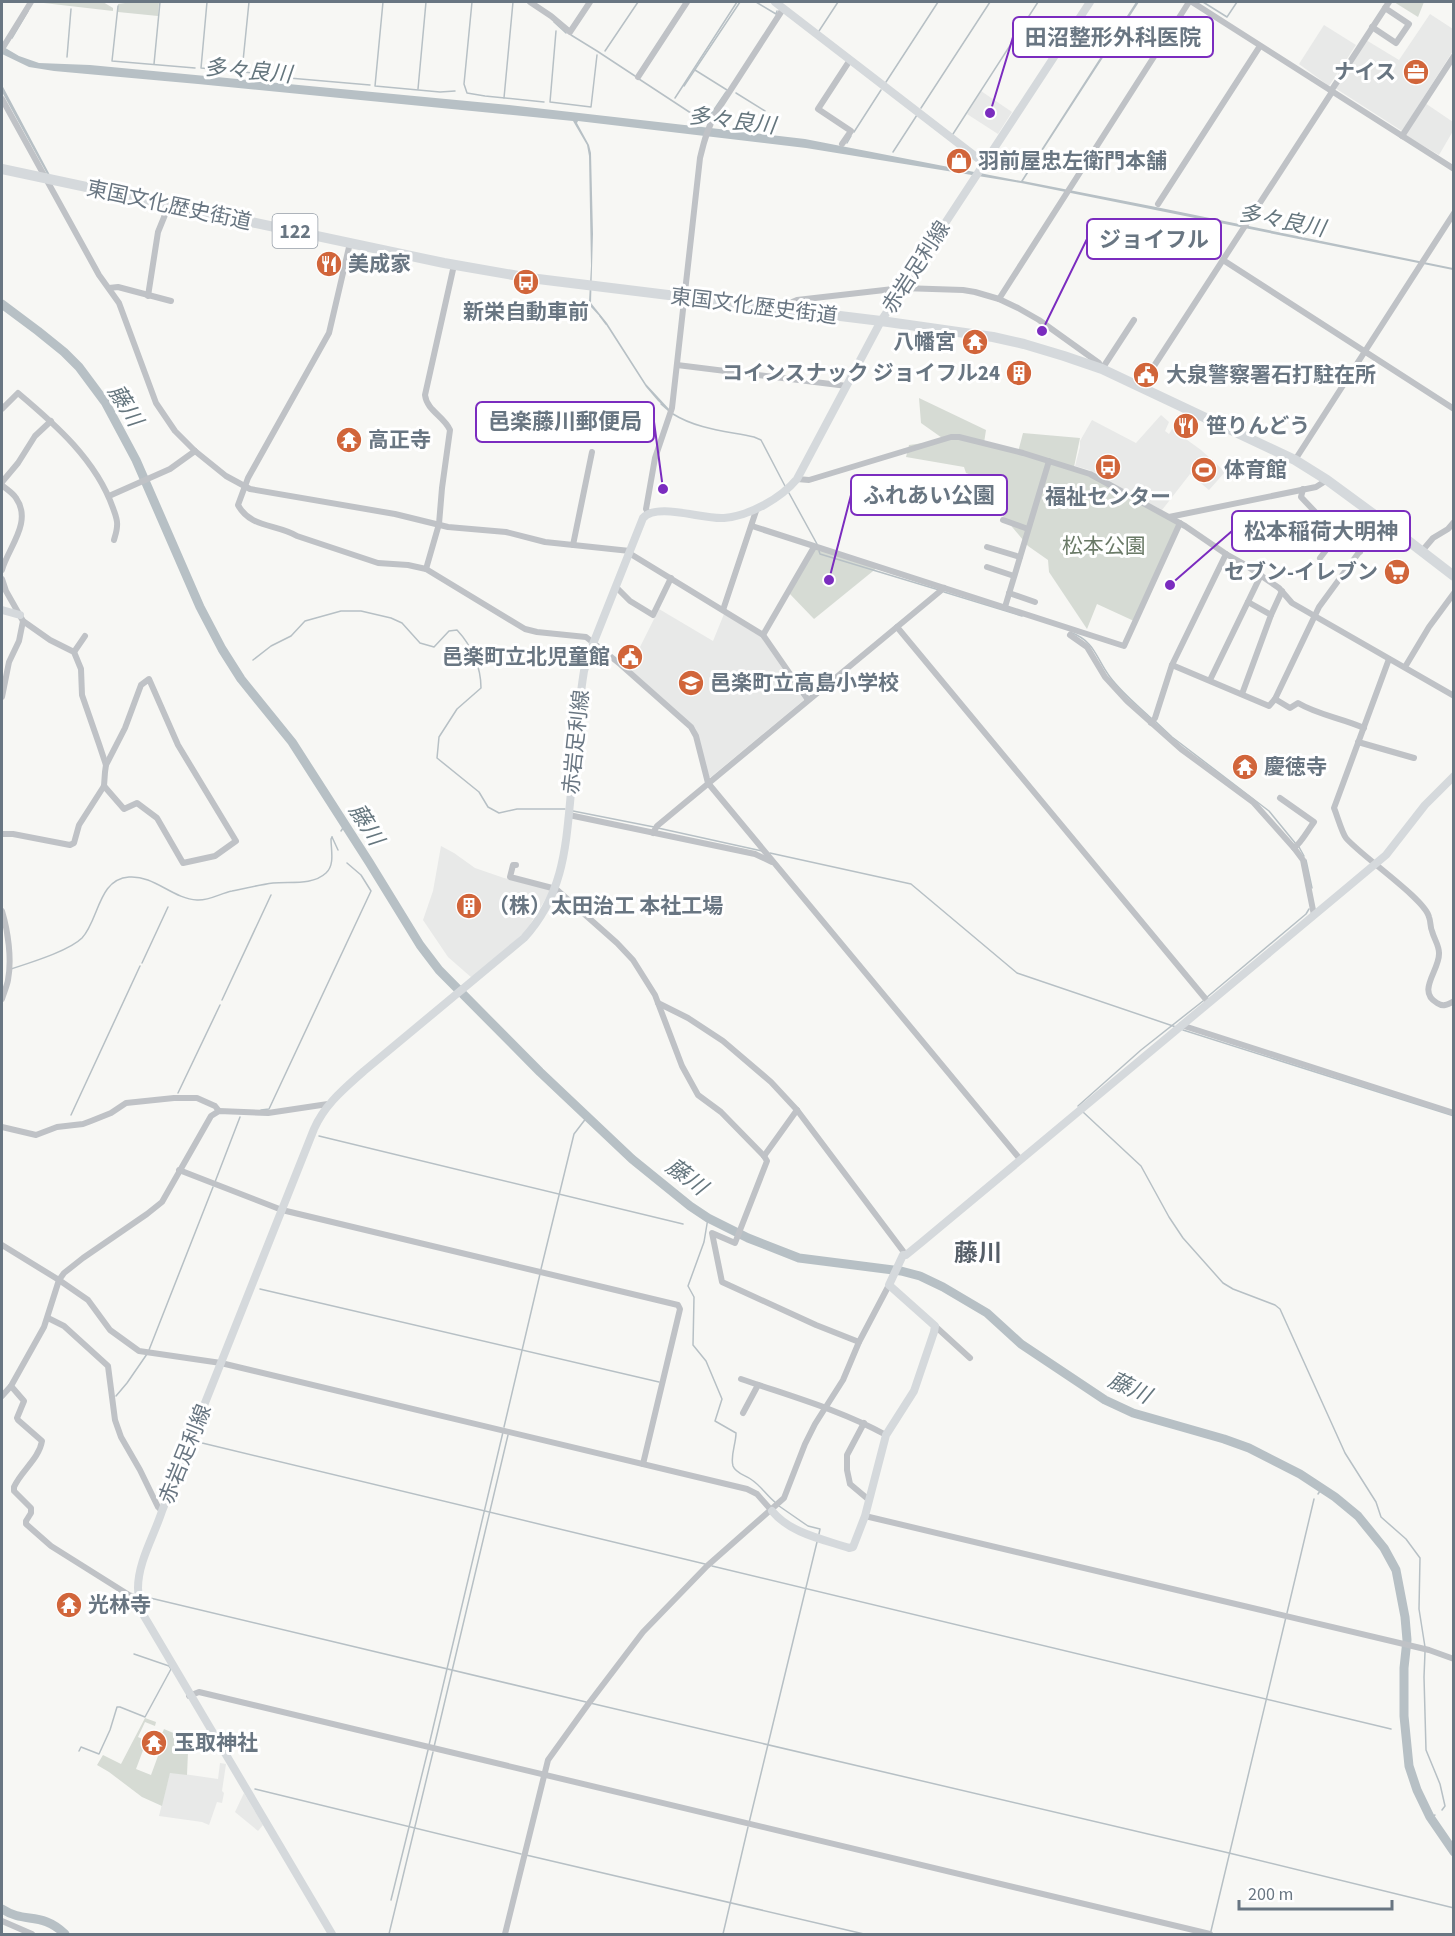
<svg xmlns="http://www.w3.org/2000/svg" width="1455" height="1936" font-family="'Source Sans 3','Noto Sans JP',sans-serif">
<rect width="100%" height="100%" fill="#f7f7f4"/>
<!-- built -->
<g fill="#e8e9e8">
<polygon points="1430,14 1453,29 1453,51 1402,131 1335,88 1366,40 1399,60"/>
<polygon points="1324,25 1356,45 1329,86 1299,64"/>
<polygon points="981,91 1012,112 998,134 967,114"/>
<polygon points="1425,103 1453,122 1453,131 1439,155 1405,135"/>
<polygon points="1161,415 1169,422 1165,431 1169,434 1172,429 1201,450 1225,472 1209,490 1190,474 1162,510 1089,470 1075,466 1080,447 1080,441 1092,420 1136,443"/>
<polygon points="659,609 713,641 724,614 761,637 804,700 711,777 708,777 696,729 631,670 643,654 640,647"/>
<polygon points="441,846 454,853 475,868 504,878 551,890 526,931 472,978 448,957 423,920 433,891"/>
<polygon points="220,1763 226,1764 222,1791 224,1793 222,1803 217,1802 209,1825 202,1822 159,1816 170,1772 218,1779"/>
<polygon points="244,1793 263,1825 258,1831 235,1812"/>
</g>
<!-- green -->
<g fill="#d6dbd4">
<polygon points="35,2 103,2 113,8 113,11"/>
<polygon points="132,2 159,2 158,16 118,12 118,4"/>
<polygon points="1394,2 1424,2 1418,17"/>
<polygon points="919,398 986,430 984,443 1018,452 1023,433 1080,438 1074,467 1179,522 1134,621 1097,604 1087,629 1049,572 1048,560 1028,546 988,498 992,482 966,473 964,467 906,457 909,445 945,440 921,423"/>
<polygon points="814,547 878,567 814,619 788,592"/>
<polygon points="145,1718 156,1722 155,1726 145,1722 138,1737 151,1743 149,1747 145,1745 136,1769 151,1775 158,1756 154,1754 164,1729 178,1735 175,1750 188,1752 187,1775 170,1773 162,1806 142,1797 109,1772 97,1765 103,1755 121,1764"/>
</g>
<!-- water -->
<g fill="#b7c0c5">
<polygon points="1136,2 1139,2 1023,181 1156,207 1453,268 1453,270 1021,183 806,148 578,121 577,123 589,145 591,153 593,234 591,303 607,323 646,384 670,410 670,412 658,401 646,387 603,320 591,307 589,301 591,266 589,156 587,145 573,121 198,84 54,71 29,67 2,54 2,46 19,56 39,63 90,65 509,105 702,127 805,139 1021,181"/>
<polygon points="2,85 50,175 47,174 2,92"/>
</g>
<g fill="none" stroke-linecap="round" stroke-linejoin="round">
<!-- stream -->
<g stroke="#b7c0c5" stroke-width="1.5">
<polyline points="114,2 116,2"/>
<polyline points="207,2 201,68 283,76"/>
<polyline points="383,2 375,86 440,92 455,91"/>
<polyline points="472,2 464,84 467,93 485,96 544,102"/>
<polyline points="756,2 776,14 777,11"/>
<polyline points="1203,2 1227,17 1237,2"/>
<polyline points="118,6 112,61 195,68"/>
<polyline points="554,22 566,33"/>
<polyline points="556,31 550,102 591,107 597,55"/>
<polyline points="819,31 838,2"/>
<polyline points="571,35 597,51 635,76"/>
<polyline points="12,38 28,11"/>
<polyline points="605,51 638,2"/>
<polyline points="67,57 71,9"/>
<polyline points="154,64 160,2"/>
<polyline points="695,70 727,90"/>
<polyline points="242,71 249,2"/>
<polyline points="289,78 370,85"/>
<polyline points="639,79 703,121"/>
<polyline points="886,82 938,2"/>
<polyline points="684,86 740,2"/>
<polyline points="418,89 426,2"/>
<polyline points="736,93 765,111"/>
<polyline points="504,98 513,2"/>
<polyline points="675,98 737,2"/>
<polyline points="921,108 990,2"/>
<polyline points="707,120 726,92"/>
<polyline points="854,132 881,90"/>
<polyline points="953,134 1038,2"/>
<polyline points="847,143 851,136"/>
<polyline points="893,152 917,115"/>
<polyline points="600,316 606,324"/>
<polyline points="661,404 669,411"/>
<path d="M673,414C697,429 726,431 754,437L761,440L785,486"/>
<polyline points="789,493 817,544"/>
<polyline points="819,551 820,554 939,590"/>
<polyline points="944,592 1022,616"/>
<path d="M1070,632C1096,642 1095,657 1110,677C1122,693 1137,705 1151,718"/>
<path d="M253,660L271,646L291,636L305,621L341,611H361L391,618L402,623L420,643L434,647L449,631L457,630C472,646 481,667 481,688L457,709L439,737L437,758L479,792L488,807L499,813L517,809H565"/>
<polyline points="1155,721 1172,737 1269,811 1296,844"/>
<polyline points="573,811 654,827"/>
<polyline points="658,828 762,851"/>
<polyline points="341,831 345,825"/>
<polyline points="332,837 338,850"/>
<polyline points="1299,847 1304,856"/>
<polyline points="770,853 911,884 1017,973 1176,1027"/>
<polyline points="1306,860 1312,888"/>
<polyline points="142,963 168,907"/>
<path d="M11,969C29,963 69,951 82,938C99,920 98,879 129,877C154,875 173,899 197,900C209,901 221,893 232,891C246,888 259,885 273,883C289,881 312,886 326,873C335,865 331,850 331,839L332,837"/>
<polyline points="1206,998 1306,914 1309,909"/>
<polyline points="222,1000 271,895"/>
<polyline points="1183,1030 1454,1116"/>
<polyline points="178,1093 220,1005"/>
<polyline points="1078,1106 1141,1050 1203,1001"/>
<polyline points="261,1110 269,1109 371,891 361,875 347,863"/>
<polyline points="1083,1112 1141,1166 1169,1217 1183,1238 1223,1283 1233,1289 1275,1305 1280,1309 1345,1453 1376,1502 1381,1517 1406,1539 1420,1558 1419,1609 1425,1647"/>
<polyline points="71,1115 140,966"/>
<polyline points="319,1136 683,1224"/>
<polyline points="215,1182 240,1117"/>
<path d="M708,1218L704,1242L688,1286L694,1297L693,1345L706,1361L722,1399L715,1421L736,1433C736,1444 730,1456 733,1466C736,1474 746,1475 752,1480C761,1486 767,1496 776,1503"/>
<polyline points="541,1269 574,1134 587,1117"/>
<polyline points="260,1289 659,1382"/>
<polyline points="149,1350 213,1187"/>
<polyline points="116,1396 127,1383 147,1354"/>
<polyline points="504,1427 540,1274"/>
<polyline points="198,1442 705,1564"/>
<polyline points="1318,1494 1322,1488"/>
<polyline points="779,1506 808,1526 820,1529 819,1534"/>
<polyline points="712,1566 1391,1729"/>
<polyline points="146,1597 586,1702"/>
<polyline points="1287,1613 1314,1499"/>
<polyline points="1425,1652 1424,1677 1426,1750 1440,1784 1445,1806 1442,1810"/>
<polyline points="590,1703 1229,1853 1454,1908"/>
<polyline points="429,1745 503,1432"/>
<polyline points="434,1747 508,1435"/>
<polyline points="79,1751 81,1747 99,1754 110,1730 117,1707 120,1707 145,1717 171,1669 169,1666 134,1654"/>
<polyline points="255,1789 521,1854"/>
<polyline points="1430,1817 1435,1815"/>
<polyline points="749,1823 817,1542"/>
<polyline points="526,1855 864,1934"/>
<polyline points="391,1900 428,1750"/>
<polyline points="1211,1931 1286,1617"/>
<polyline points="389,1934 433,1752"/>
<polyline points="723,1934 748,1827"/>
</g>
<!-- river -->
<g stroke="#b7c0c5" stroke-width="9">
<polyline points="2,304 38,331 64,352 79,367 105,402 136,460 200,607 222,649 241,679 292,742 369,862 420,945 439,970 540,1072 632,1159 690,1206 708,1218 748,1238 799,1258 901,1271 920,1276 943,1287 987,1313 1021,1344 1105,1400 1133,1413 1224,1439 1249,1448 1300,1474 1335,1497 1358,1516 1384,1548 1396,1570 1405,1617 1407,1640 1404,1668 1404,1716 1409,1766 1417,1790 1430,1817 1454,1852"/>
<path d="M2,1909C25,1924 41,1911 65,1934"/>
</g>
<!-- street -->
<g stroke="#bfc2c6" stroke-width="6">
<polyline points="530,2 551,16 570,32 590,2"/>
<polyline points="1192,2 1454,169"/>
<polyline points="1372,27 1396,43 1409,24 1385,8"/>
<polyline points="2,49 31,2"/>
<polyline points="638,77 687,2"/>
<polyline points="1331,91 1389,2"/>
<polyline points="2,99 99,275 119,303 156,403 175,431 195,451 226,476 250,489 395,514 448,527 506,532 545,542 630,551"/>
<polyline points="1402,136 1454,56"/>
<polyline points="842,144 851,131 818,109 850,60"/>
<polyline points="1158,204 1260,46"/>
<path d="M350,243L329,333L248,478L238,505C250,528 277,524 297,536L378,563L408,565L426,569L525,629L537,632L586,637L620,664L691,727L696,736L708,783L1020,1159"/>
<polyline points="1223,260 1454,409"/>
<polyline points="109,288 118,287 171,301"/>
<polyline points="148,296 158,232 169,205"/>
<polyline points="999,299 1189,2"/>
<polyline points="789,310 790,303 797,300 902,288 963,290 975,292 999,299 1018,308 1039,320 1099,363 1102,369 1134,320"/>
<polyline points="677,365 847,386"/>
<polyline points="1141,386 1332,92"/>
<path d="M2,409L18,393C56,425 96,460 113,508C115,514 118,520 117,526C117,531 115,536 114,540"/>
<polyline points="1295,460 1454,213"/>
<polyline points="797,479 809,480 951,437 959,437 1023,453 1090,474 1185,526 1226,554 1244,564 1279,588 1292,603 1454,696"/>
<polyline points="2,482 18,463 35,436 51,421"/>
<path d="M2,485C6,489 13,493 16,498C33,522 8,548 2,570"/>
<polyline points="109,496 170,469 195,451"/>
<path d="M648,513L646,509L655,458L672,408L700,158C704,141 708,126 717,111L783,9"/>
<polyline points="1169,517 1316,487 1327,480"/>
<polyline points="1003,520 1028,529"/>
<polyline points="752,526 1124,646 1180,523"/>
<polyline points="1302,533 1319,516 1301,497 1303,489"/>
<polyline points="573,545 592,452"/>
<polyline points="987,547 1020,557"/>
<polyline points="1422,551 1433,538 1448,529 1454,522"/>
<polyline points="629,553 763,635 808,700"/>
<polyline points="1320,558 1340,532 1360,552"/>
<polyline points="987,567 1014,576"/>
<path d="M426,569L439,524L442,488L450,430C444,416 427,411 425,395L454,265"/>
<polyline points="2,579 6,591 23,621 50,640 74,652 81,669 82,695 99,744 106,765 105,772 104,786 79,825 74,843 70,845 13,834 2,834"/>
<polyline points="616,587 630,601 653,615 671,578"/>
<polyline points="1009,593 1035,602"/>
<polyline points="1005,607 1049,461"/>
<polyline points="723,610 757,508"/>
<polyline points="1271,615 1282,591"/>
<polyline points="897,627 1209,1003"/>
<polyline points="763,635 814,547"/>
<polyline points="1070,635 1087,647 1105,677 1127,701 1181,749 1253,802 1294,848 1303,860 1314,915"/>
<polyline points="74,652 85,636"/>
<path d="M1389,659L1334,808C1337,815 1342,833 1346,838C1361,856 1425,899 1429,917C1431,922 1430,927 1432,931C1434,939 1439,945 1439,953C1440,970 1416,991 1437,1003C1443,1007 1447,1005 1454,1001"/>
<polyline points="1172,665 1269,706 1275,699 1319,607 1368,540 1380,520"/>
<polyline points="1405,667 1429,627 1454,593"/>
<polyline points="1210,680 1261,575"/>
<polyline points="1242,694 1271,615 1248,602"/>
<polyline points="2,697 9,662 19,641 23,621"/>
<path d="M1275,699L1290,708L1298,703C1318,715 1342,718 1364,728"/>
<polyline points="1151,723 1155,718 1172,665 1226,554"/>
<polyline points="1358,742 1414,758"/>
<polyline points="104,786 124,809 137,803 157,818 183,863 215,856 236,841 178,745 149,679 141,685 125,728 106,765"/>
<path d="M1280,798L1314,822C1308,830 1301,843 1294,848"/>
<polyline points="569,815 755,854 772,862"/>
<polyline points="653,833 657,826 944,588"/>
<polyline points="516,865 513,865 510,877 556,889 617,943 633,960 655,995 682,1066 698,1095 721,1112 764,1156 767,1161 735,1243 712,1233 722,1282 816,1325 859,1342"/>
<path d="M2,911C8,931 12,959 8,980C7,986 4,992 2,999"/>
<polyline points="658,1003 688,1018 723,1041 771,1082 797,1110 906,1255"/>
<polyline points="1181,1025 1454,1113"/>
<polyline points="2,1127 36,1135 57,1127 83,1124 91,1121 111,1113 126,1103 174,1098 197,1098 215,1106 219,1111"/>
<polyline points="764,1156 797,1110"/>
<polyline points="179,1170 282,1210 678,1305 680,1309 643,1464"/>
<polyline points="2,1245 59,1280 88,1300 110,1330 139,1351 221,1363 747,1489 757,1494 772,1511"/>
<polyline points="48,1318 64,1326 108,1366 115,1420 121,1437 140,1470 158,1507 162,1511"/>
<polyline points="935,1326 970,1358"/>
<path d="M741,1379C790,1396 841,1410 886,1435"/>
<path d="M11,1386L24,1401L17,1418L18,1420L42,1441C39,1459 21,1471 14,1487V1491L31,1508V1513L26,1521V1524L51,1546L129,1595L139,1598"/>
<polyline points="2,1396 11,1386 44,1327 59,1280 64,1273 83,1258 147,1214 162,1202 211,1116 219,1111 268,1113 328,1104"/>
<polyline points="743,1413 758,1385"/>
<polyline points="864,1423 847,1455 847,1470 850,1484 869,1500"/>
<polyline points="865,1516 1429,1650 1454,1659"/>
<polyline points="189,1696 199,1692 1210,1934"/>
<polyline points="2,1921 32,1934"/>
<polyline points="505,1934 548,1760 589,1703 643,1632 707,1566 784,1498 805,1444 815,1424 843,1380 859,1342 889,1285"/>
</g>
<!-- secondary -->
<g stroke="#d5d9dc" stroke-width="8">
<polyline points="775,2 984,163"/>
<polyline points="2,610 20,615"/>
<path d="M772,1511C790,1533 822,1539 849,1548L853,1547L865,1516L886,1435L914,1391L934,1332L935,1326L889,1285L903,1255H906L922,1242L1349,886L1386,855L1425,805L1454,776"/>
<path d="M332,1934L144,1616C141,1607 138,1598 138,1588C138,1562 154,1536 162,1511L314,1129C325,1104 344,1089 364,1071L524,938C566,892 566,841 572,782C575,745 578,708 584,671L589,654L643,518C657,502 704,520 724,518C750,516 781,498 797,479L881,321L1090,2"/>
</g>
<!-- highway -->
<polyline stroke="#d5d9dc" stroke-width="10" points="2,169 444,263 530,278 881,321 993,337 1024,344 1064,356 1102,369 1295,460 1327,480 1372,513 1454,576"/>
</g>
<!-- icons -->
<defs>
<g id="office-disc" transform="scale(1.35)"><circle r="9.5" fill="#d1653a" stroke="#fff"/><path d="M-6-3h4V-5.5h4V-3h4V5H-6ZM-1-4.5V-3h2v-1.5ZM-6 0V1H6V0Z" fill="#fff"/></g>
<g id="shop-disc" transform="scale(1.35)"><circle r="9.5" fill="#d1653a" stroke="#fff"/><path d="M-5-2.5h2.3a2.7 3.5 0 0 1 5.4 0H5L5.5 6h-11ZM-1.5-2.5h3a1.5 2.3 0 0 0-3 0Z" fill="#fff"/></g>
<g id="restaurant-disc" transform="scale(1.35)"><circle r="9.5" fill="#d1653a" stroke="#fff"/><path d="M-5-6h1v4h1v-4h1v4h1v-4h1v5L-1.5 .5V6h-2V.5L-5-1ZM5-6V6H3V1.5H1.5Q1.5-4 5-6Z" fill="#fff"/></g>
<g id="bus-disc" transform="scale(1.35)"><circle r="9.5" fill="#d1653a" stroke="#fff"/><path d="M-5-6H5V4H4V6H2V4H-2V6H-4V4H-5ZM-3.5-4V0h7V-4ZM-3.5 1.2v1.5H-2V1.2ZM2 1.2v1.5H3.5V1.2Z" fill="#fff"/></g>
<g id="temple-disc" transform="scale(1.35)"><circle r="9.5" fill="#d1653a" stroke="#fff"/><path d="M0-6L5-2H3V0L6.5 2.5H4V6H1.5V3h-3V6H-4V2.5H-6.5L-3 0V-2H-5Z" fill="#fff"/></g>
<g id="building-disc" transform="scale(1.35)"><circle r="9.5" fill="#d1653a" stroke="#fff"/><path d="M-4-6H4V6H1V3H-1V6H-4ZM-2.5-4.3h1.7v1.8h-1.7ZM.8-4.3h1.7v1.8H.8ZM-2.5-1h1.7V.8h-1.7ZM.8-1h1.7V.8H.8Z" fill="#fff"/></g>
<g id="civic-disc" transform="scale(1.35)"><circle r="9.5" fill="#d1653a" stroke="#fff"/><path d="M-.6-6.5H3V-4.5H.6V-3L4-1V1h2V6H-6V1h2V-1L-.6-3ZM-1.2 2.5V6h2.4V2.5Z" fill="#fff"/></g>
<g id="stadium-disc" transform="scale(1.35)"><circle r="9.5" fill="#d1653a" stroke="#fff"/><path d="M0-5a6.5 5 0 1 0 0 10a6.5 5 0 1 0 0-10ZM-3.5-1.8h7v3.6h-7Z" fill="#fff"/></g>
<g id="supermarket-disc" transform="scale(1.35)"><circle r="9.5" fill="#d1653a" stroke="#fff"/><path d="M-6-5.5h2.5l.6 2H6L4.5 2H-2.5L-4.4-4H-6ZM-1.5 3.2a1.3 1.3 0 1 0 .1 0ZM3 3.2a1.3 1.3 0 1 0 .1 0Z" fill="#fff"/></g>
<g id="school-disc" transform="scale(1.35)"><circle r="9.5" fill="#d1653a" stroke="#fff"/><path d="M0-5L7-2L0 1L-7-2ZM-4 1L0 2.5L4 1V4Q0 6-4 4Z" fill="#fff"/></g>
</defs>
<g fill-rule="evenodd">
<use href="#office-disc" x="1416" y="72"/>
<use href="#shop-disc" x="959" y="161"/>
<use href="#restaurant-disc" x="329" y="264"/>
<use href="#bus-disc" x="526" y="282"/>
<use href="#temple-disc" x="975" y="342"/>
<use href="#building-disc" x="1019" y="373"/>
<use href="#civic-disc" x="1146" y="375"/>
<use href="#restaurant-disc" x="1186" y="426"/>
<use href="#temple-disc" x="349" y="440"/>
<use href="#bus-disc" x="1108" y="467"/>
<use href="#stadium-disc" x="1204" y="470"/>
<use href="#supermarket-disc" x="1397" y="572"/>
<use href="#civic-disc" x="630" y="657"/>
<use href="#school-disc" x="691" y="683"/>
<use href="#temple-disc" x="1245" y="767"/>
<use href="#building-disc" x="469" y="906"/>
<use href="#temple-disc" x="69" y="1605"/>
<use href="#temple-disc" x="154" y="1743"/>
</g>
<g text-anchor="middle" stroke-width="6" stroke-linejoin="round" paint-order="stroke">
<!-- shield labels -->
<rect fill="#fff" stroke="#969fa8" stroke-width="1.5" x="272.5" y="214" width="45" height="34" rx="4.5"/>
<g font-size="20" font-weight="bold" fill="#697682">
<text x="295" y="238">122</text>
</g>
<!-- poi labels -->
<g font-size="21" font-weight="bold" fill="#697682" stroke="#fff" text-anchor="start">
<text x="1396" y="79" text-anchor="end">ナイス</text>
<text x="978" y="168">羽前屋忠左衛門本舗</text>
<text x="348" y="271">美成家</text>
<text x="526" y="319" text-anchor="middle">新栄自動車前</text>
<text x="956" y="349" text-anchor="end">八幡宮</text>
<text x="1000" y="380" text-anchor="end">コインスナック ジョイフル24</text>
<text x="1166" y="382">大泉警察署石打駐在所</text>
<text x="1206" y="433">笹りんどう</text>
<text x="368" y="447">高正寺</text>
<text x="1224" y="477">体育館</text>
<text x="1108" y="504" text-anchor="middle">福祉センター</text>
<text x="1378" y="579" text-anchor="end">セブン-イレブン</text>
<text x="610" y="664" text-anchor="end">邑楽町立北児童館</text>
<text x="710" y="690">邑楽町立高島小学校</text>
<text x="1264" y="774">慶徳寺</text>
<text x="488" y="913">（株）太田治工 本社工場</text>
<text x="88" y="1612">光林寺</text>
<text x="174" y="1750">玉取神社</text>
</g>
<!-- street labels -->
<g font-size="21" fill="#697682" stroke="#fff">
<text transform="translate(169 205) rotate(12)" y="7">東国文化歴史街道</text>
<text transform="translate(916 267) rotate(-57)" y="7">赤岩足利線</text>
<text transform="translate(754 306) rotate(7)" y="7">東国文化歴史街道</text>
<text transform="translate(576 742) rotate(-84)" y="7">赤岩足利線</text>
<text transform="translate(185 1454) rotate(-68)" y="7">赤岩足利線</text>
</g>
<!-- park labels -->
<g font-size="21" fill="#6a7a67" stroke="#fff">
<text x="1104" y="553">松本公園</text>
</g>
<!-- water labels -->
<g font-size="22" font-style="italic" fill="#65767e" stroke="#fff">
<text transform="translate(248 70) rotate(5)" y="8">多々良川</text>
<text transform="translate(732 120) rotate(7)" y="8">多々良川</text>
<text transform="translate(1282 220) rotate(11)" y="8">多々良川</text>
<text transform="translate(126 405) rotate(58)" y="8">藤川</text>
<text transform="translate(367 824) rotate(58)" y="8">藤川</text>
<text transform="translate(687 1176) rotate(37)" y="8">藤川</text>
<text transform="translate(1130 1387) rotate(25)" y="8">藤川</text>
</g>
<!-- quarter labels -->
<g font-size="24" font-weight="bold" fill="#565f68" stroke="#fff">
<text x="978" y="1261">藤川</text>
</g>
</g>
<!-- callouts -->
<path fill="none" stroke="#7b2cbf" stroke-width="2" d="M990 113L1013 37M1042 331L1087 239M663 489L654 422M829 580L851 495M1170 585L1232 531"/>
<g fill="#7b2cbf" stroke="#fff" stroke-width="2">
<circle cx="990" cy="113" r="6"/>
<circle cx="1042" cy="331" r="6"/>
<circle cx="663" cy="489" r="6"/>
<circle cx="829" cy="580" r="6"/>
<circle cx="1170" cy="585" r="6"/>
</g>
<g fill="#fff" stroke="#7b2cbf" stroke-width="2">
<rect x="1013" y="17" width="200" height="40" rx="6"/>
<rect x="1087" y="219" width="134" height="40" rx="6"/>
<rect x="476" y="402" width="178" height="40" rx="6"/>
<rect x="851" y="475" width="156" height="40" rx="6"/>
<rect x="1232" y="511" width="178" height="40" rx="6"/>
</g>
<g font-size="22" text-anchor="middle" font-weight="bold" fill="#697682">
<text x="1113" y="45">田沼整形外科医院</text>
<text x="1154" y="247">ジョイフル</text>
<text x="565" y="429">邑楽藤川郵便局</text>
<text x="929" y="503">ふれあい公園</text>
<text x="1321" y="539">松本稲荷大明神</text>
</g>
<!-- border -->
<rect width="1455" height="1936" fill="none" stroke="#697682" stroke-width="6"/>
<!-- scale -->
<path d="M1239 1900v9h153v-9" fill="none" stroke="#697682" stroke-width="3"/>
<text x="1248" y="1900" font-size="18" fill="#697682" stroke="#ffffff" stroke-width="4.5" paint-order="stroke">200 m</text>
</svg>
